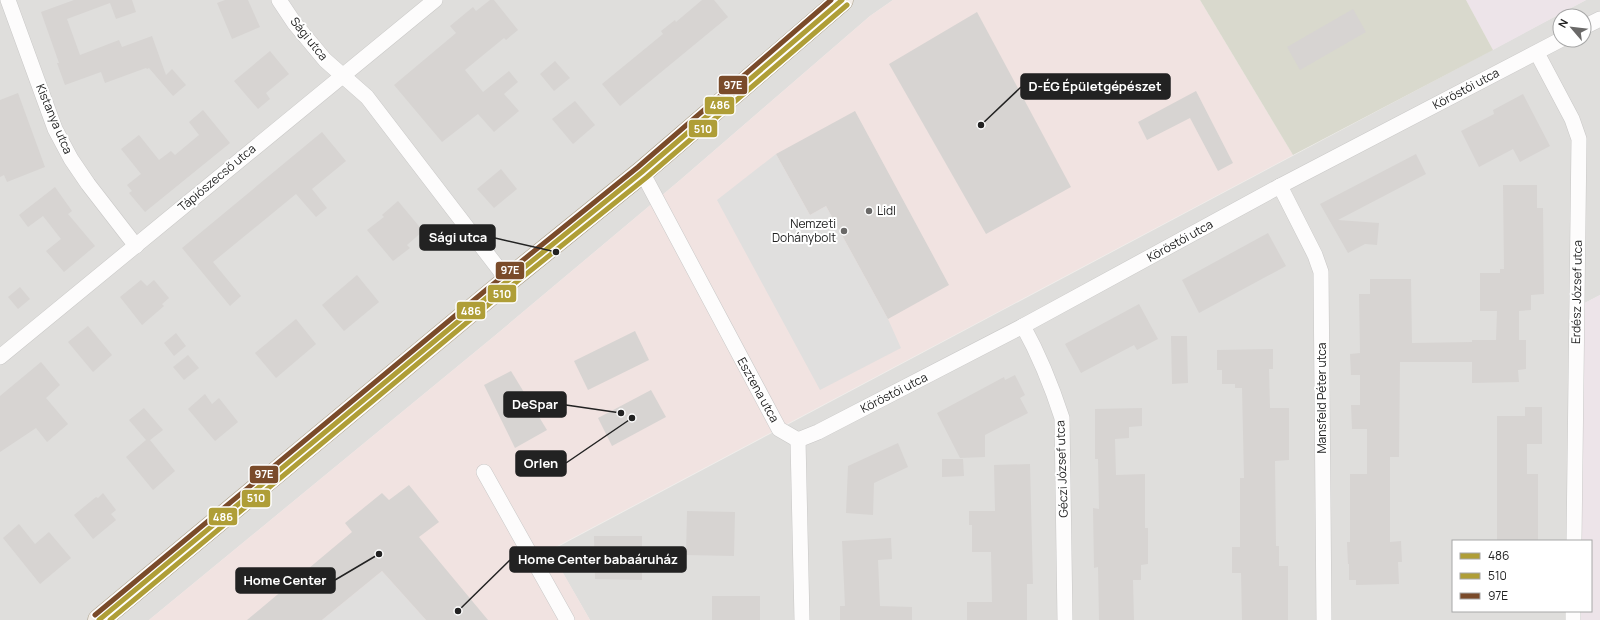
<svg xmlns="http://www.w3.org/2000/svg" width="1600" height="620" font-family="Manrope,sans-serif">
<rect width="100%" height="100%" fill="#f0eeeb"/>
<!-- residential -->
<g fill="#dfdedc" fill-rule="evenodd">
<polygon points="0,0 893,0 870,16 679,181 492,338 149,620 0,620"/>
<path d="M1586,0H1600V295L1577,307L1574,541H1453V611H1573V620H590L550,551ZM1560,16H1584V40H1560Z"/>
</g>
<!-- commercial -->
<polygon fill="#f1e3e1" points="893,0 1200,0 1293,155 550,550 590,620 149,620 492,338 679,181 870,16"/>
<!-- industrial -->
<g fill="#ede4e9">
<polygon points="1466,0 1586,0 1493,50"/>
<polygon points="1600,295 1600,620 1573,620 1573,611 1591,611 1591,541 1574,541 1577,307"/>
</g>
<!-- construction -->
<polygon fill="#d9d9cd" points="1200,0 1466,0 1493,50 1293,155"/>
<!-- parking -->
<g fill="#e0dfde">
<polygon points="776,154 810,215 826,206 888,319 901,348 820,390 717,200"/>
<polygon points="382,571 426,620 322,620"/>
</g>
<!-- building -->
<g fill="#d7d4d2">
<polygon points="74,0 132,0 136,12 116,19 110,3 67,19 80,55 119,40 122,47 152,36 166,75 172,69 186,85 173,96 149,68 147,69 146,68 105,83 101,72 65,85 57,63 59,63 41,12"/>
<polygon points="225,0 248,0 260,27 232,39 217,3"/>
<polygon points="490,0 494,0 518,30 506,40 504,38 465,70 483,92 509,71 518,82 504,94 519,111 494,132 478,114 442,142 394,85 456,33 450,26 473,7 476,11"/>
<polygon points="702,0 714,0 728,17 620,106 602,84 663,34 661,31 675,20 676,22"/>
<polygon points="1353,9 1366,32 1300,70 1287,47"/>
<polygon points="977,12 1071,187 986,234 889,64"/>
<polygon points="270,51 289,74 266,93 270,99 258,109 234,81"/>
<polygon points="555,61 570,78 554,91 540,74"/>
<polygon points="1196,91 1233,163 1218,171 1190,118 1147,140 1138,122"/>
<polygon points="18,93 45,167 7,182 4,175 0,177 0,100"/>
<polygon points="1523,94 1550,146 1520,162 1513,149 1479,167 1461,131 1494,114 1493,110"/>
<polygon points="575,101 595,125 573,144 552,119"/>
<polygon points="203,110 230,143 145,212 129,193 132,191 127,185 141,174 121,149 139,135 159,160 171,151 175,155 199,135 189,122"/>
<polygon points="855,111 949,285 888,319 826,206 810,215 776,154"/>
<polygon points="322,132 346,161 312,189 327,208 316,217 296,194 213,262 241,296 230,306 182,248"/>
<polygon points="1416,154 1426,174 1338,220 1379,223 1377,245 1365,244 1348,253 1320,204"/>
<polygon points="501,169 517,189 494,208 477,189"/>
<polygon points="1503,185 1537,185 1537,208 1543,208 1544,294 1531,295 1531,310 1519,311 1519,340 1526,340 1526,369 1518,370 1519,382 1472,383 1472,362 1400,362 1399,457 1390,457 1390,542 1401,541 1402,562 1398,562 1399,584 1356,585 1356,580 1349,580 1349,564 1348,564 1347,542 1350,542 1350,474 1367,474 1367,429 1352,429 1351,405 1360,405 1360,375 1351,375 1350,354 1360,353 1359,294 1370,294 1370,279 1411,279 1412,343 1472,342 1472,340 1496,340 1497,311 1480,311 1480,273 1500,273 1500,269 1504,269"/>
<polygon points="55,187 72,211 68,214 95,246 64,272 46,251 61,239 43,216 28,227 19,215"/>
<polygon points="398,201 423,231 407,245 410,248 393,261 367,230 384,217 382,215"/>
<polygon points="1268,233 1286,266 1199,313 1182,280"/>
<polygon points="357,275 379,302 344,331 322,305"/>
<polygon points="141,280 147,286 154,280 169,298 162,304 164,306 142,325 120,297"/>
<polygon points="20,287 30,299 18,309 8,297"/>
<polygon points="1139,304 1158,339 1137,350 1134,345 1081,373 1065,344"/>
<polygon points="296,319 316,344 276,378 255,353"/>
<polygon points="88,326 112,355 93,372 68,342"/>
<polygon points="635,331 649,360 588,390 574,361"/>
<polygon points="176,333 186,346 174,356 164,343"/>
<polygon points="1171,336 1187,336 1188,383 1172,384"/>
<polygon points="1273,349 1273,369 1269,369 1270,408 1289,408 1289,460 1275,461 1276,546 1279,546 1279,566 1288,566 1288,620 1242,620 1241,573 1232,573 1232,547 1240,547 1240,478 1244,478 1242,388 1235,388 1235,384 1222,384 1222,370 1217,370 1217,350"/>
<polygon points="188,355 199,368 184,380 173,367"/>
<polygon points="41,362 60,385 46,398 68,424 47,442 36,428 0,452 0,396"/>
<polygon points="511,371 547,430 515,448 484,385"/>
<polygon points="1015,375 1025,395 1020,398 1028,413 985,435 985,457 960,458 937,413 1004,377 1005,380"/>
<polygon points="651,390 666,417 612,446 598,418"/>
<polygon points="205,394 212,404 219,398 238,422 215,441 188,409"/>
<polygon points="1525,407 1542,407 1542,444 1527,444 1527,474 1538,474 1538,541 1497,541 1497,416 1525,416"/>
<polygon points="144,408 163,430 150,440 175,471 153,490 126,457 146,440 129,420"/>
<polygon points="1142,408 1142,426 1129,427 1129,438 1115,439 1116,475 1145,474 1145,528 1148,528 1148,564 1141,565 1141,580 1133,580 1134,620 1099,620 1098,567 1094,568 1093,508 1099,509 1098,459 1095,459 1095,409"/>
<polygon points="898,443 908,467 874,483 873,515 846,513 848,466"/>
<polygon points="942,459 963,459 964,476 942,477"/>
<polygon points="1030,464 1033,584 1027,584 1027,620 967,620 967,602 992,602 991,552 972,552 972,525 969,525 969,511 995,511 994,465"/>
<polygon points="409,485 439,522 419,537 488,620 426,620 382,571 322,620 247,620 352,532 345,523 382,493 389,500"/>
<polygon points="103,493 116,510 111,514 116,520 93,539 74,515 96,497 98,498"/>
<polygon points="687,511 735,512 734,556 686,555"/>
<polygon points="19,524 35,544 49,532 71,558 40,584 3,538"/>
<polygon points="594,536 642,536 642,580 595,579"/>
<polygon points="891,538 892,559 878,560 880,606 912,607 912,620 840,620 840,606 845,606 842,541"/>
<rect x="712" y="596" width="48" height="24"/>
</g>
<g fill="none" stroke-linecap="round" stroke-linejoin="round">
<!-- street casing -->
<g stroke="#c9c8c7" stroke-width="16">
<g id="street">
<polyline points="8,0 55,129 71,159 88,184 136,246"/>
<polyline points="279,0 295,24 325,60 367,97 508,281"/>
<polyline points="1584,27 1600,19"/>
<polyline points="1537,53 1572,119 1579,139 1574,541"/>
<polyline points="642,172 779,429 798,440"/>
<polyline points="1280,186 1315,255 1321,272 1324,620"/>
<path d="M1023,326C1039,355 1052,387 1062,418L1065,620"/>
<polyline points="0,357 435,0"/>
<polyline points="798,440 818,432 1023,326 1280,186 1560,40"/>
<polyline points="798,440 802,620"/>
<polyline points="484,472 567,620"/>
<polyline points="1573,620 1573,611"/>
</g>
</g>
<!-- primary casing -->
<g stroke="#a79c86" stroke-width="23">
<polyline id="primary" points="99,620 490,295 642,172 842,0"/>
</g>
<!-- street -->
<use href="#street" stroke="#fdfcfc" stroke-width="15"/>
<!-- primary -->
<use href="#primary" stroke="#f3ede7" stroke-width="22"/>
<!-- bus-1 casing -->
<g stroke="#fff" stroke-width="8">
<polyline id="bus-1" points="99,620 490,295 642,172 842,0"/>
</g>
<!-- bus-2 casing -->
<g stroke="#fff" stroke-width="8">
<polyline id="bus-2" points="110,620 494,300 647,177 847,5"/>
</g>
<!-- bus-3 casing -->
<g stroke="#fff" stroke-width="8">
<polyline id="bus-3" points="95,615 486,290 638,167 831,0"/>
</g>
<!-- bus-1 -->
<use href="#bus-1" stroke="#af9e37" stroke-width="5"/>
<!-- bus-2 -->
<use href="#bus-2" stroke="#af9e37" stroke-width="5"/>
<!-- bus-3 -->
<use href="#bus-3" stroke="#7a4b2a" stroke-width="5"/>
</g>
<!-- markers -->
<g fill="#6a6968" stroke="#fff" stroke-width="1.5">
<circle cx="869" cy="211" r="4"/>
<circle cx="844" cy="231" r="4"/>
</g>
<g text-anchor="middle" stroke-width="4" stroke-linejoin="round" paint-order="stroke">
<!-- street labels -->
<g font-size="12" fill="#222" stroke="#fff">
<text transform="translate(309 39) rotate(51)" y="4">Sági utca</text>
<text transform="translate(1466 89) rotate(-28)" y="4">Köröstói utca</text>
<text transform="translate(54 119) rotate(67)" y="4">Kistanya utca</text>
<text transform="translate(217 178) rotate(-40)" y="4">Tápiószecső utca</text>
<text transform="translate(1180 241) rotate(-29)" y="4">Köröstói utca</text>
<text transform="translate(1577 292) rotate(-89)" y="4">Erdész József utca</text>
<text transform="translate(758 390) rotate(61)" y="4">Esztena utca</text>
<text transform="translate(894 393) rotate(-27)" y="4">Köröstói utca</text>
<text transform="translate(1322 398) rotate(-90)" y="4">Mansfeld Péter utca</text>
<text transform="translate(1062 469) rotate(-92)" y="4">Géczi József utca</text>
</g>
<!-- poi labels -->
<g font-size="12" fill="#222" stroke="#fff" text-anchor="start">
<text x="877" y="215">Lidl</text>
<text x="836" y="228" text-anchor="end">Nemzeti<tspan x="836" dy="14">Dohánybolt</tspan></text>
</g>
</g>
<!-- callouts -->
<path fill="none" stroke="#222" stroke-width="1.5" d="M981 125L1021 87M556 252L495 238M621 413L566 405M632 418L566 463M458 611L510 560M379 554L335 580"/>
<g fill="#222" stroke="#fff" stroke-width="1.5">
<circle cx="981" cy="125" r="4"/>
<circle cx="556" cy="252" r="4"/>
<circle cx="621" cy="413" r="4"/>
<circle cx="632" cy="418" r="4"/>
<circle cx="458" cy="611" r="4"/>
<circle cx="379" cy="554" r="4"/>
</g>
<g fill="#222" stroke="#222" stroke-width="1.5">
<rect x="1021" y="74" width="149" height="25" rx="4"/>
<rect x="420" y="225" width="75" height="25" rx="4"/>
<rect x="504" y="392" width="62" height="25" rx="4"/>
<rect x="516" y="451" width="50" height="25" rx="4"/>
<rect x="510" y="547" width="176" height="25" rx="4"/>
<rect x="236" y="568" width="99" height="25" rx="4"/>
</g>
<g font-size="13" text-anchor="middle" font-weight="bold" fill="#fff">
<text x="1095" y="91">D-ÉG Épületgépészet</text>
<text x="458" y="242">Sági utca</text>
<text x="535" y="409">DeSpar</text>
<text x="541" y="468">Orlen</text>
<text x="598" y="564">Home Center babaáruház</text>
<text x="285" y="585">Home Center</text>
</g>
<g stroke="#fff" stroke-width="1.5">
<rect x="718" y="75" width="30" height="20" rx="4" fill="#7a4b2a"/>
<rect x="704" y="96" width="31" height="19" rx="4" fill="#af9e37"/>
<rect x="688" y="119" width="30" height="19" rx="4" fill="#af9e37"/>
<rect x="495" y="261" width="30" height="19" rx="4" fill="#7a4b2a"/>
<rect x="487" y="284" width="30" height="19" rx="4" fill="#af9e37"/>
<rect x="456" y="301" width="30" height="19" rx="4" fill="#af9e37"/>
<rect x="249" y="465" width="30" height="19" rx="4" fill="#7a4b2a"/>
<rect x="241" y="489" width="30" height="19" rx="4" fill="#af9e37"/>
<rect x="208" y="507" width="30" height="19" rx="4" fill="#af9e37"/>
</g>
<g font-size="11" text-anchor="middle" font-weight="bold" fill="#fff">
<text x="733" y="89">97E</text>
<text x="720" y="109">486</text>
<text x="703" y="133">510</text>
<text x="510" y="274">97E</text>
<text x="502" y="298">510</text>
<text x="471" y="315">486</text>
<text x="264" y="478">97E</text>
<text x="256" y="502">510</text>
<text x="223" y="521">486</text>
</g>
<!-- legend -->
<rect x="1452" y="540" width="140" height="72" fill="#ffffff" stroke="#a7a7a7"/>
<rect x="1460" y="553" width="20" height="6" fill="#af9e37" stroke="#a7a7a7"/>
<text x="1488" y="560" font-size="12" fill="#222222">486</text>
<rect x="1460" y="573" width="20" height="6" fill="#af9e37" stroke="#a7a7a7"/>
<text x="1488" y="580" font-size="12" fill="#222222">510</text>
<rect x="1460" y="593" width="20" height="6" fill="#7a4b2a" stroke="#a7a7a7"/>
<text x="1488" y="600" font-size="12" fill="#222222">97E</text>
<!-- north arrow -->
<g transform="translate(1572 28) rotate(298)"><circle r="19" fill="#ffffff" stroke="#a7a7a7"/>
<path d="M0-3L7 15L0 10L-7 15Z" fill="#6a6968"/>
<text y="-6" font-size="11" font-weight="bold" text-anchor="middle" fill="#222222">N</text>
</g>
</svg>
